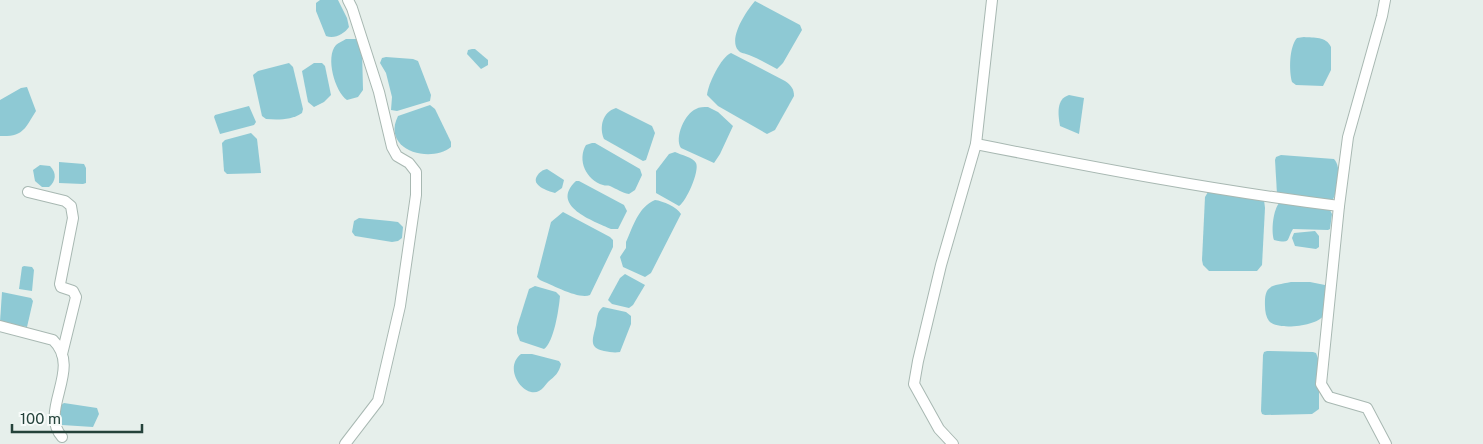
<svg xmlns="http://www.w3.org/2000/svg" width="1483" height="444" font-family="'Public Sans',sans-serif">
<rect width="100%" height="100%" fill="#e6efeb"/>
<!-- water -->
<g fill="#8ec9d4">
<path d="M320,0H338L347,18L349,27C344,34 335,39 326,36L316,11V3Z"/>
<path d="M755,1L800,25L802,30L783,63L777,69C768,64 759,59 749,55C745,53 741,54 738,50C728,38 747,10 755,1Z"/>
<path d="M1304,37C1314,38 1326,36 1331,47V70L1323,86L1296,85L1292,82C1289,71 1289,47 1297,38Z"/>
<path d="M346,39H356L362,49L363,90L358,97L347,100C335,92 325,57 336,45C338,43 343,41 346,39Z"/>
<polygon points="472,49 475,49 488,60 488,65 481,69 467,54 468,50"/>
<path d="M731,53L785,81C791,85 794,89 794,96L775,130L767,134L718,106L707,95C708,84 721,57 731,53Z"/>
<polygon points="386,57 413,59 418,61 431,95 430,101 397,111 391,110 392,97 386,73 380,63 382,58"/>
<path d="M289,63L293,67L303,109L302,113C292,120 278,120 266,119L262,116L253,75L258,71Z"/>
<polygon points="314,63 322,63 325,66 331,95 324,102 314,107 308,102 302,71"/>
<path d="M27,87L36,111C25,128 24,137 0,136V100L21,88Z"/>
<path d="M1069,95L1084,98L1079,134L1060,126C1058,114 1056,99 1069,95Z"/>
<path d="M430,105L435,109L451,142V147C430,164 381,150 398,116Z"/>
<polygon points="249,106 256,122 254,125 220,134 214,117 215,115"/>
<path d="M708,107L718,112L733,126L720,154L714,163L681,148C674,138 685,113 696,109C699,107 704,107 708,107Z"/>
<path d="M616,108L652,126L655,133L646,160L643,161L604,139C599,128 602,112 616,108Z"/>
<polygon points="251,133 257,139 261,173 227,174 224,171 222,143 225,140"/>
<path d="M592,143H595L640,169L642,175L635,190L629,194C622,193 617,189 610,186C608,185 605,186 603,185C586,180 577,160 586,145Z"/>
<path d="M675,152C681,155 693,157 696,163C700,171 686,202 679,206L656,193V171L669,154Z"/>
<path d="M1281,155L1334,159C1342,167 1338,191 1332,201L1277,194L1275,160L1276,157Z"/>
<polygon points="59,162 84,164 86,168 86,183 83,184 59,183"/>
<path d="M40,165L50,166C57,173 56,181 49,187H42L35,181L33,170Z"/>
<path d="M547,169L564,180L562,188L555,193C547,191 531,185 537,176C540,172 542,170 547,169Z"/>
<path d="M576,181H579L624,205L627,211L618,229H611C594,221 549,206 576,181Z"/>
<polygon points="1208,192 1264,200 1265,208 1262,265 1257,271 1209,271 1203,265 1202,260 1205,197"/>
<path d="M655,200C663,201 677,207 681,214L651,273L645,277L623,267L620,257L626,248V242C633,227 638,207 655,200Z"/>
<path d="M1280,202L1329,208L1332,214L1330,229L1328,230L1293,229C1286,240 1292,244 1274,240C1271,231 1273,209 1280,202Z"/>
<path d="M563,212L610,237L613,240V247L590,295C580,300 552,285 540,280L537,277L551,222Z"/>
<polygon points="359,218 390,221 398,222 403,227 402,238 398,241 392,242 355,236 352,232 354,221"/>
<polygon points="1315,231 1319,236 1319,247 1316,249 1295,246 1292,238 1294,233"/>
<polygon points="24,266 32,267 34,270 32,291 19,289 22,267"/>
<polygon points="625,274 645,285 633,305 629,308 612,304 608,300 620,278"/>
<path d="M1291,282H1310L1325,285C1326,295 1329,308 1323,316C1317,326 1277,331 1269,321C1266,317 1265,311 1265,306C1264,284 1272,286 1291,282Z"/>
<path d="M535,286L556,292L560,296C559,308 554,342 544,349L520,341L517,333V327L529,289Z"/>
<polygon points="2,292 31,298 33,301 27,327 0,322"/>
<path d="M603,307L626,312L631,316V324L620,352C614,353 610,352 604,351C588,348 593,338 596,325C597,319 597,311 603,307Z"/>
<polygon points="1267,351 1313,352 1316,353 1319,361 1319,409 1312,414 1265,415 1262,414 1261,411 1263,355 1264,352"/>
<path d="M521,354H532L559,361L561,364C559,373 555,376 548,382C545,385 543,389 539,391C525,399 502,369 521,354Z"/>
<path d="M64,403L97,408L99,414L93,427L62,425C58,418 61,412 61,405Z"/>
</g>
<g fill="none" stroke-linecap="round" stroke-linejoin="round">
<!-- street casing -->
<g stroke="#a8b8b2" stroke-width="12">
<g id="street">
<polyline points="1385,0 1382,16 1348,137 1339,206 1321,384 1329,397 1367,408 1386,444"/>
<path d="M976,144C1097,168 1217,191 1339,206"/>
<polyline points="28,192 65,201 71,206 73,218 60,284 61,287 73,291 76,297 62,354"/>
<path d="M0,326L53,340C83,369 38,410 62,437"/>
<polyline points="345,444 378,401 400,306 416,195 416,172 409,163 397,156 392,147 379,92 352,8 348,0"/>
<polyline points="953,444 939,429 914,384 918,361 941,265 976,144 992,0"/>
</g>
</g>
<!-- street -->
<use href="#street" stroke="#fff" stroke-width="10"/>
</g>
<!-- scale -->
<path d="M12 424v8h130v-8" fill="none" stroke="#24423a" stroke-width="2.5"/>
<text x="20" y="424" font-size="15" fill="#24423a" stroke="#f7fbf9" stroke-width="4" paint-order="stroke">100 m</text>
</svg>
